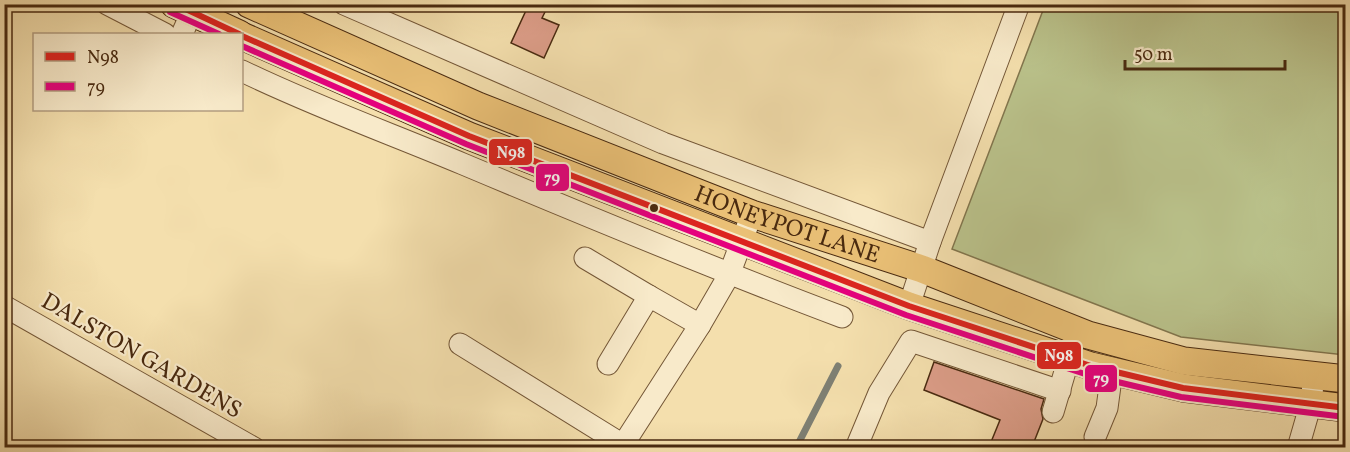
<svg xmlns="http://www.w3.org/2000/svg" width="1350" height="452" font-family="Vollkorn,serif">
<rect width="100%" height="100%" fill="#f4dfad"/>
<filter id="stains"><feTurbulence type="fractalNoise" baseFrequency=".00333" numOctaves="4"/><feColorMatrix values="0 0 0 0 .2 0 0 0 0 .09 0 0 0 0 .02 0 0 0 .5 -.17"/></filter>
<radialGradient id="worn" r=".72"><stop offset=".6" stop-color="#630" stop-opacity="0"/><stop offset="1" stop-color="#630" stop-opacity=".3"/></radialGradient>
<!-- green -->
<polygon fill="#bac28b" stroke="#82764e" stroke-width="1.5" points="1045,5 1345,5 1345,355 1181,337 952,249"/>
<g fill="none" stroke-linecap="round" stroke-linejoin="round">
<!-- stream -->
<polyline stroke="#7e8074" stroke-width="7" points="796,448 838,366"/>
</g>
<!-- building -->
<g fill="#dc9d88" stroke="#492a10" stroke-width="1.5">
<polygon points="529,4 549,4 542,18 559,25 544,58 511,43"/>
<polygon points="934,362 1044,399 1041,409 1043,419 1032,447 989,447 1000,420 924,390"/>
</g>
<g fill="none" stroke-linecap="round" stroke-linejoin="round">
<!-- minor casing -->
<g stroke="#745737" stroke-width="23">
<g id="minor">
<polyline points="107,4 165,34"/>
<polyline points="344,4 663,143 930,242"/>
<polyline points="182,34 191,14"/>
<path d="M242,71C314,106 389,133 463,164C589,217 714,269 842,317"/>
<polyline points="585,258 649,296"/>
<polyline points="4,306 254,448"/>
<polyline points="909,306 930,242 1019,4"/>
<polyline points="460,344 623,445"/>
<polyline points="608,364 649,296 700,325"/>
<polyline points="1053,412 1077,331"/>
<polyline points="1095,437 1107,408 1112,371"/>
<polyline points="621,448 700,325 729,275 747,227"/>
<polyline points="856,448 879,393 911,341 1060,391"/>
<polyline points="1298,448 1311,403 1314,375"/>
</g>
</g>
<!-- major casing -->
<g stroke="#492a10" stroke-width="29">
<g id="major">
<polyline points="174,4 239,34"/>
<path id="s1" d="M249,4L478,106L706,196L752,214L922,269L1088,335L1184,361L1346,379"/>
<polyline points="242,36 469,136 909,306 1091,366 1183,388 1346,408"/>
</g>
</g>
<!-- minor -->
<use href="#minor" stroke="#f8eaca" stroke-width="21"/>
<!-- major -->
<use href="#major" stroke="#eac076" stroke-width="27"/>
<!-- bus-1 casing -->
<g stroke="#f8eaca" stroke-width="10">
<g id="bus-1">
<polyline points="175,4 239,34"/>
<polyline points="242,36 469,136 909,306 1091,366 1183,388 1346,408"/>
</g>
</g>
<!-- bus-2 casing -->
<g stroke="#f8eaca" stroke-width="10">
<g id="bus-2">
<polyline points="170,12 219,34"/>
<polyline points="242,46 466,144 906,315 1088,375 1181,397 1345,417"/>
</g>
</g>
<!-- bus-1 -->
<use href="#bus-1" stroke="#dc241f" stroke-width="6"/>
<!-- bus-2 -->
<use href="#bus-2" stroke="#e5007d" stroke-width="6"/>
</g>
<!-- markers -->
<circle fill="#492a10" stroke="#f8eaca" stroke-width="2" cx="654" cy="208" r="5"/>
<g text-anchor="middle" stroke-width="4.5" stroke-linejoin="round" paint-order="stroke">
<!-- street labels -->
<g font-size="24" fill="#492a10" stroke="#f8eaca">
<text dy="8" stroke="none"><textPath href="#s1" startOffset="582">HONEYPOT LANE</textPath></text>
<text transform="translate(142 355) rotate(30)" y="8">DALSTON GARDENS</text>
</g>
</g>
<g stroke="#f8eaca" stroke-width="2">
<rect x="488" y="138" width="45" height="28" rx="6" fill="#dc241f"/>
<rect x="535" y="163" width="35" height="29" rx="6" fill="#e5007d"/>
<rect x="1036" y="341" width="46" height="29" rx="6" fill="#dc241f"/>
<rect x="1084" y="364" width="34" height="29" rx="6" fill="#e5007d"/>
</g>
<g font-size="16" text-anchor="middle" font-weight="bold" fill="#fff">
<text x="511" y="158">N98</text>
<text x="552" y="183">79</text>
<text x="1059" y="361">N98</text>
<text x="1101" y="384">79</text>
</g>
<!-- margin -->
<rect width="1350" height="452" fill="none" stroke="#f4dfad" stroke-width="24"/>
<rect x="6" y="6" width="1338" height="440" fill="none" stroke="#492a10" stroke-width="3"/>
<rect x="12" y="12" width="1326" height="428" fill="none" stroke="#492a10" stroke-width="1.5"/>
<!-- legend -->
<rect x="33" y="33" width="210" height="78" fill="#f8eaca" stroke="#b29d80" stroke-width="1.5"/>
<rect x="45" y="52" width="30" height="9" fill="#dc241f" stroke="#b29d80" stroke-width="1.5"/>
<text x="87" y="63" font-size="18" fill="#492a10">N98</text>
<rect x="45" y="82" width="30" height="9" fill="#e5007d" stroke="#b29d80" stroke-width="1.5"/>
<text x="87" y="93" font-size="18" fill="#492a10">79</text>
<!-- scale -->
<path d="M1125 60v9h160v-9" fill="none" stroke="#492a10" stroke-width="3"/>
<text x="1134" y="60" font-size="18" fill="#492a10" stroke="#f8eaca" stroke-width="4.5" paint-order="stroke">50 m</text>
<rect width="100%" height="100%" filter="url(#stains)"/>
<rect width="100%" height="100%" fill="url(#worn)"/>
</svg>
